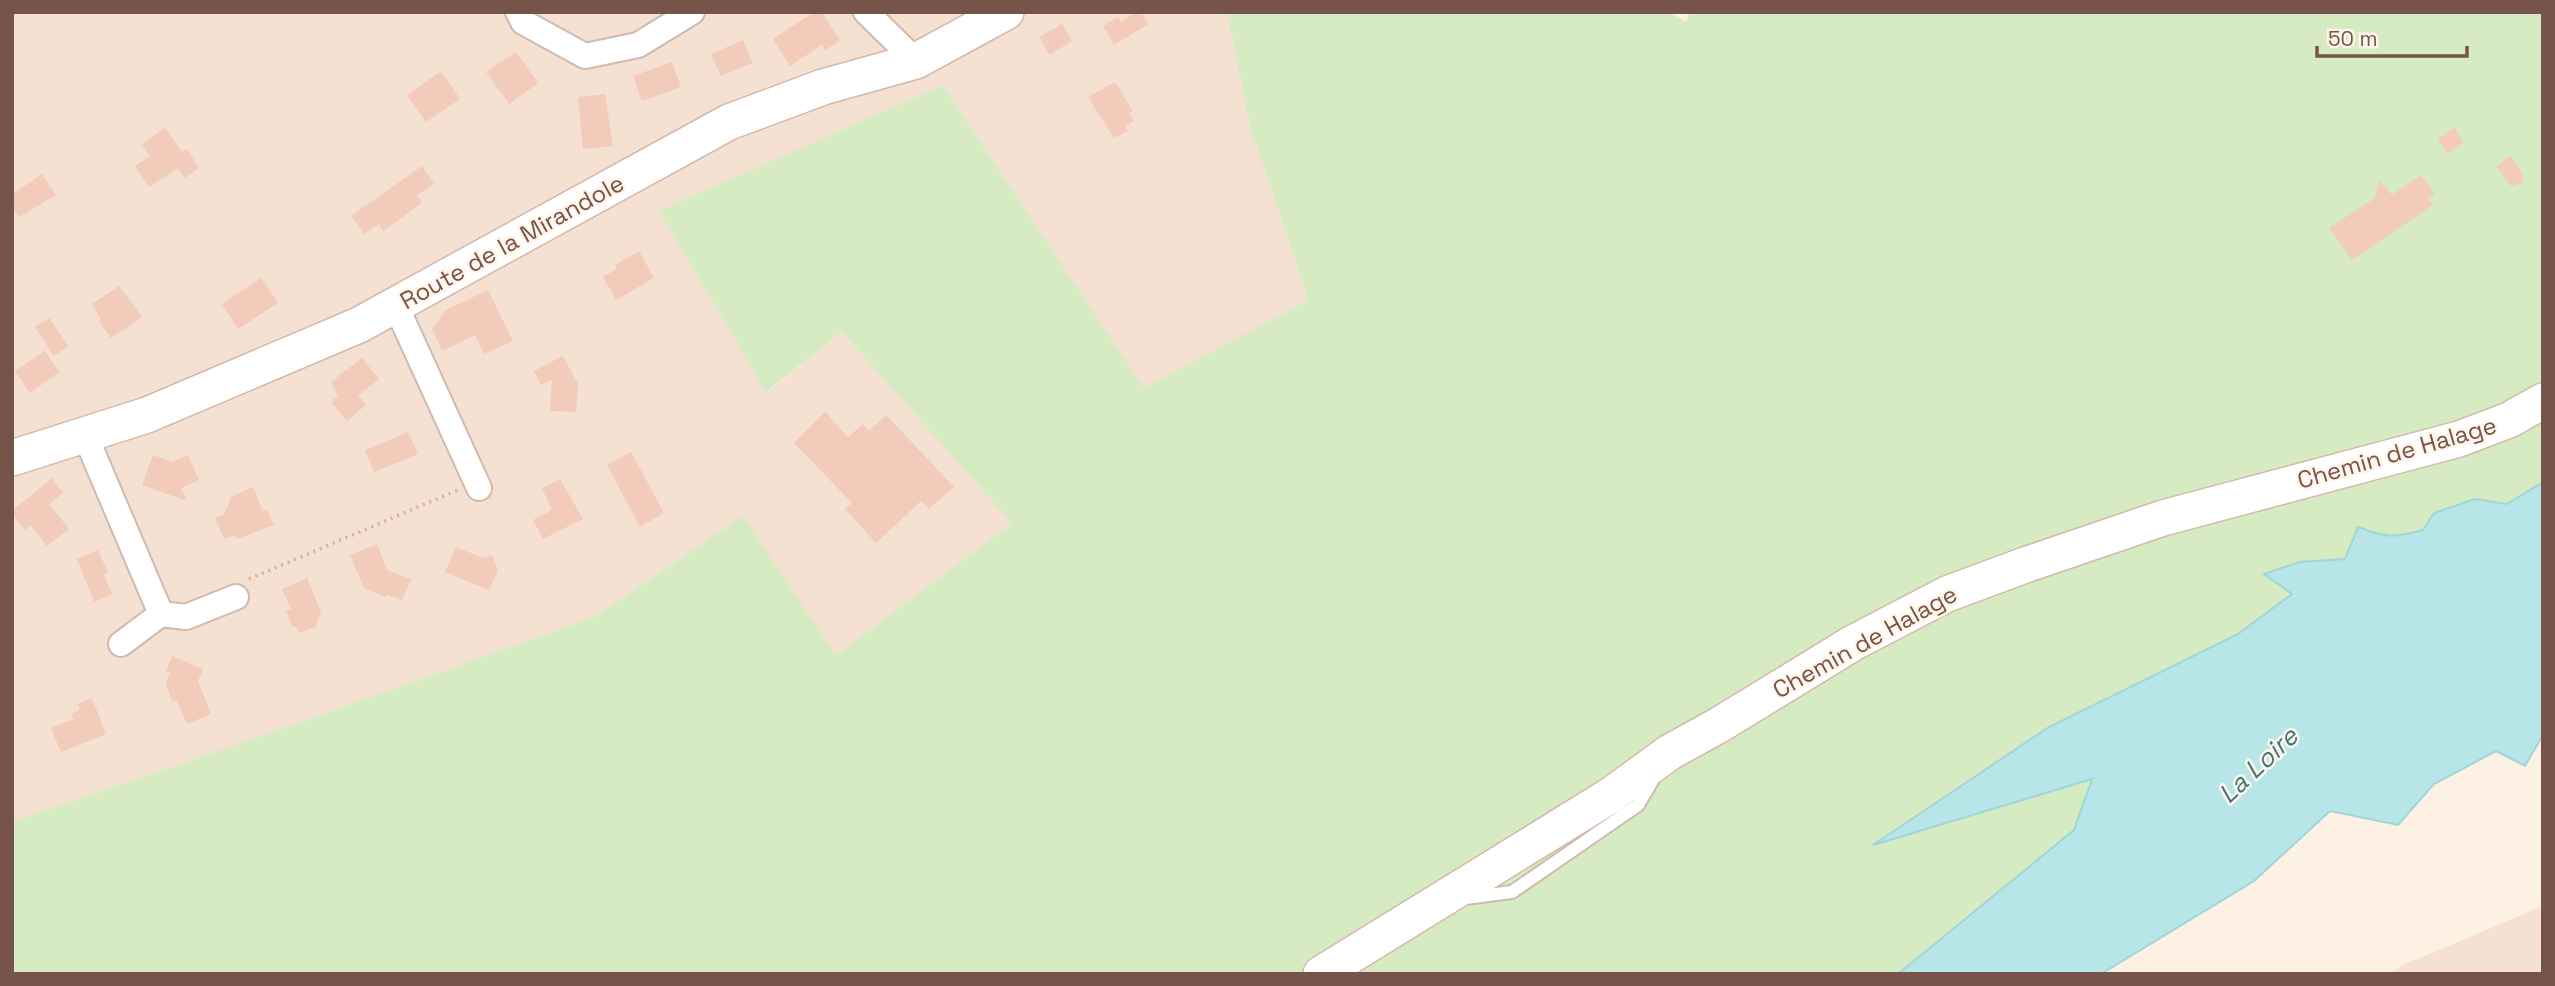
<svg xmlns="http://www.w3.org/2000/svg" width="2555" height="986" font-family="'Space Grotesk',sans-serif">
<rect width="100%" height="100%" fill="#fdf1e4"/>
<!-- residential -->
<g fill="#f4e1d2">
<polygon points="12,12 1227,12 1250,127 1308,300 1144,389 943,85 660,211 767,392 842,332 1013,523 836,655 742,517 594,617 290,726 14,821 12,818"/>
<polygon points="2543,906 2543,974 2389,974 2403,965"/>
</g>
<!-- green -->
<path fill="#d7ebc2" d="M1227,12H1669L1686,22L1690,12H2543V482L2507,504L2475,499L2434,513L2423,530C2394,538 2387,538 2359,527L2345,560L2299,562L2265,574L2293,594L2239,634L2049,727L1877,844L2092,778L2074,830L1898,974H12V818L14,821L290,726L594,617L743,516L836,655L1012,523L842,332L766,392L659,211L943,85L1144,388L1308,300L1250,127Z"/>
<!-- water -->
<path fill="#b8e5e7" stroke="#9ed6d9" stroke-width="2" d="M2543,482V735L2525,766L2496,751L2434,784L2398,825L2330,811L2254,881L2101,974H1898L2074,830L2092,779L1873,845L2049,727L2238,634L2292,594L2264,574L2299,562L2345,559L2358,527C2386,538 2394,538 2423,530L2434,513L2475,499L2507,504Z"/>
<!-- building -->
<g fill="#f3cbbb">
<polygon points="814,12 822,12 840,41 825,50 822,45 790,66 773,39"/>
<polygon points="1135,12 1141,12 1148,24 1114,45 1103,26 1118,17 1121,22"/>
<polygon points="1062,24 1072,41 1050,55 1039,37"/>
<polygon points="743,40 753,63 721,76 711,54"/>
<polygon points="516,52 538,83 509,104 486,72"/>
<polygon points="672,62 681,87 642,101 633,76"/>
<polygon points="441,71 460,99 426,122 407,95"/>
<polygon points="1115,82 1133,111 1129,113 1134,121 1125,126 1128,131 1114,138 1088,97"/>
<polygon points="605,94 613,146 583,149 578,97"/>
<polygon points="2455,127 2463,143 2448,154 2438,139"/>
<polygon points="165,128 182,152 187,149 199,168 184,178 178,168 149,187 135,166 150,156 142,144"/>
<polygon points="2510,156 2522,172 2523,183 2511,186 2496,166"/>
<polygon points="422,166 434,184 417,195 422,203 383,231 379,224 364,234 351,216"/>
<polygon points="42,174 56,195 19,217 12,206 12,194"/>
<polygon points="2421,175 2435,194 2428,198 2433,205 2352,260 2329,228 2375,198 2379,180 2392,195"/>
<polygon points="639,251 654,278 616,300 603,277 617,269 615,265"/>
<polygon points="261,278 278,303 238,329 222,304"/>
<polygon points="119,286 142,317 111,338 99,321 101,320 92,304"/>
<polygon points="488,290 513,341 484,354 475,335 442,351 432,329 446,310"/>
<polygon points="49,318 68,346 54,356 35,327"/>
<polygon points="45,351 59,372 30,393 15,371"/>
<polygon points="563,356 578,384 576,412 550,411 552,380 541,385 534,371"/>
<polygon points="362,358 379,379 358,396 366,405 347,421 331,402 338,396 331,382"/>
<polygon points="825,412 848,437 863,424 869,431 886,415 954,487 929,509 921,501 876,543 845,509 852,503 794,443"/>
<polygon points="408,432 418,454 374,472 365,450"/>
<polygon points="631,452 664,513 640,527 607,465"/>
<polygon points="153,455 172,462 188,455 199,480 181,488 187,501 142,485"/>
<polygon points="52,478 63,493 49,504 69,529 47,546 31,525 25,530 12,514 12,511"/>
<polygon points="560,479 583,519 543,539 533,520 552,510 542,488"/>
<polygon points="253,487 263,511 267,509 274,525 237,539 235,535 224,539 215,518 224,515 231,497"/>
<polygon points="377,544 387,570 411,579 402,600 388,595 385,597 364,588 350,555"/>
<polygon points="456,547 483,558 492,555 498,571 489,590 445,572"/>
<polygon points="98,550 108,573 104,575 112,594 94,602 77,559"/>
<polygon points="307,578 321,612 315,627 299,633 296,626 293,628 286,611 291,609 282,589"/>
<polygon points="172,656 203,669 198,681 211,714 187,724 176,700 172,702 166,683 170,673 166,671"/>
<polygon points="92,698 106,734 61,752 51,728 74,719 71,714 80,710 78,704"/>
</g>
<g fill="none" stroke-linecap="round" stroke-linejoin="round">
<!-- lane casing -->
<g stroke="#d0b9ad" stroke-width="16">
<polyline id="lane" points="1465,898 1512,892 1638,805 1655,776"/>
</g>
<!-- street casing -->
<g stroke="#d0b9ad" stroke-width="28">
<g id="street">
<polyline points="518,12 523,22 585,56 638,45 692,12"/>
<polyline points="866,12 916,61"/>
<polyline points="396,306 479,488"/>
<polyline points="85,435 161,614"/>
<polyline points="121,644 161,614 186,617 236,597"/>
</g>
</g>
<!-- secondary casing -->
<g stroke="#d4b8aa" stroke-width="38">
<g id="secondary">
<polyline points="12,458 147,415 359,325 729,122 823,87 916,61 1006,12"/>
<polyline points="1321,974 1611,795 1670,752 1719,725 1853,643 1947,594 2025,565 2163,518 2459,439 2509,420 2543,401"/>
</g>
</g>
<!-- path -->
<polyline stroke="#d8ae9e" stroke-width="3.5" stroke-dasharray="2 5" stroke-linecap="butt" points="249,579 458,490"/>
<!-- lane -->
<use href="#lane" stroke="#fff" stroke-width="12"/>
<!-- street -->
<use href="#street" stroke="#fff" stroke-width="24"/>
<!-- secondary -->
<use href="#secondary" stroke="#fff" stroke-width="35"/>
</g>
<g text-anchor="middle" stroke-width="5" stroke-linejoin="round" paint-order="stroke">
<!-- street labels -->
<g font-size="24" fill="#765449" stroke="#fff5eb">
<text transform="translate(512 242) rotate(-29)" y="8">Route de la Mirandole</text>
<text transform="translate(2397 453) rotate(-16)" y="8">Chemin de Halage</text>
<text transform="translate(1865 642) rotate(-29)" y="8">Chemin de Halage</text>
</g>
<!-- water labels -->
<g font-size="26" font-style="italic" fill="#3c787c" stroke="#fff5eb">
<text transform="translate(2258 765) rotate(-43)" y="9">La Loire</text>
</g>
</g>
<!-- border -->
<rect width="2555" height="986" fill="none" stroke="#765449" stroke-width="28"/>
<!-- scale -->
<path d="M2317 46v10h150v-10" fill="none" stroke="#765449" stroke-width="3.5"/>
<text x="2328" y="46" font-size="21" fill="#765449" stroke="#fff5eb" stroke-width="5" paint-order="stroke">50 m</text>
</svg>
